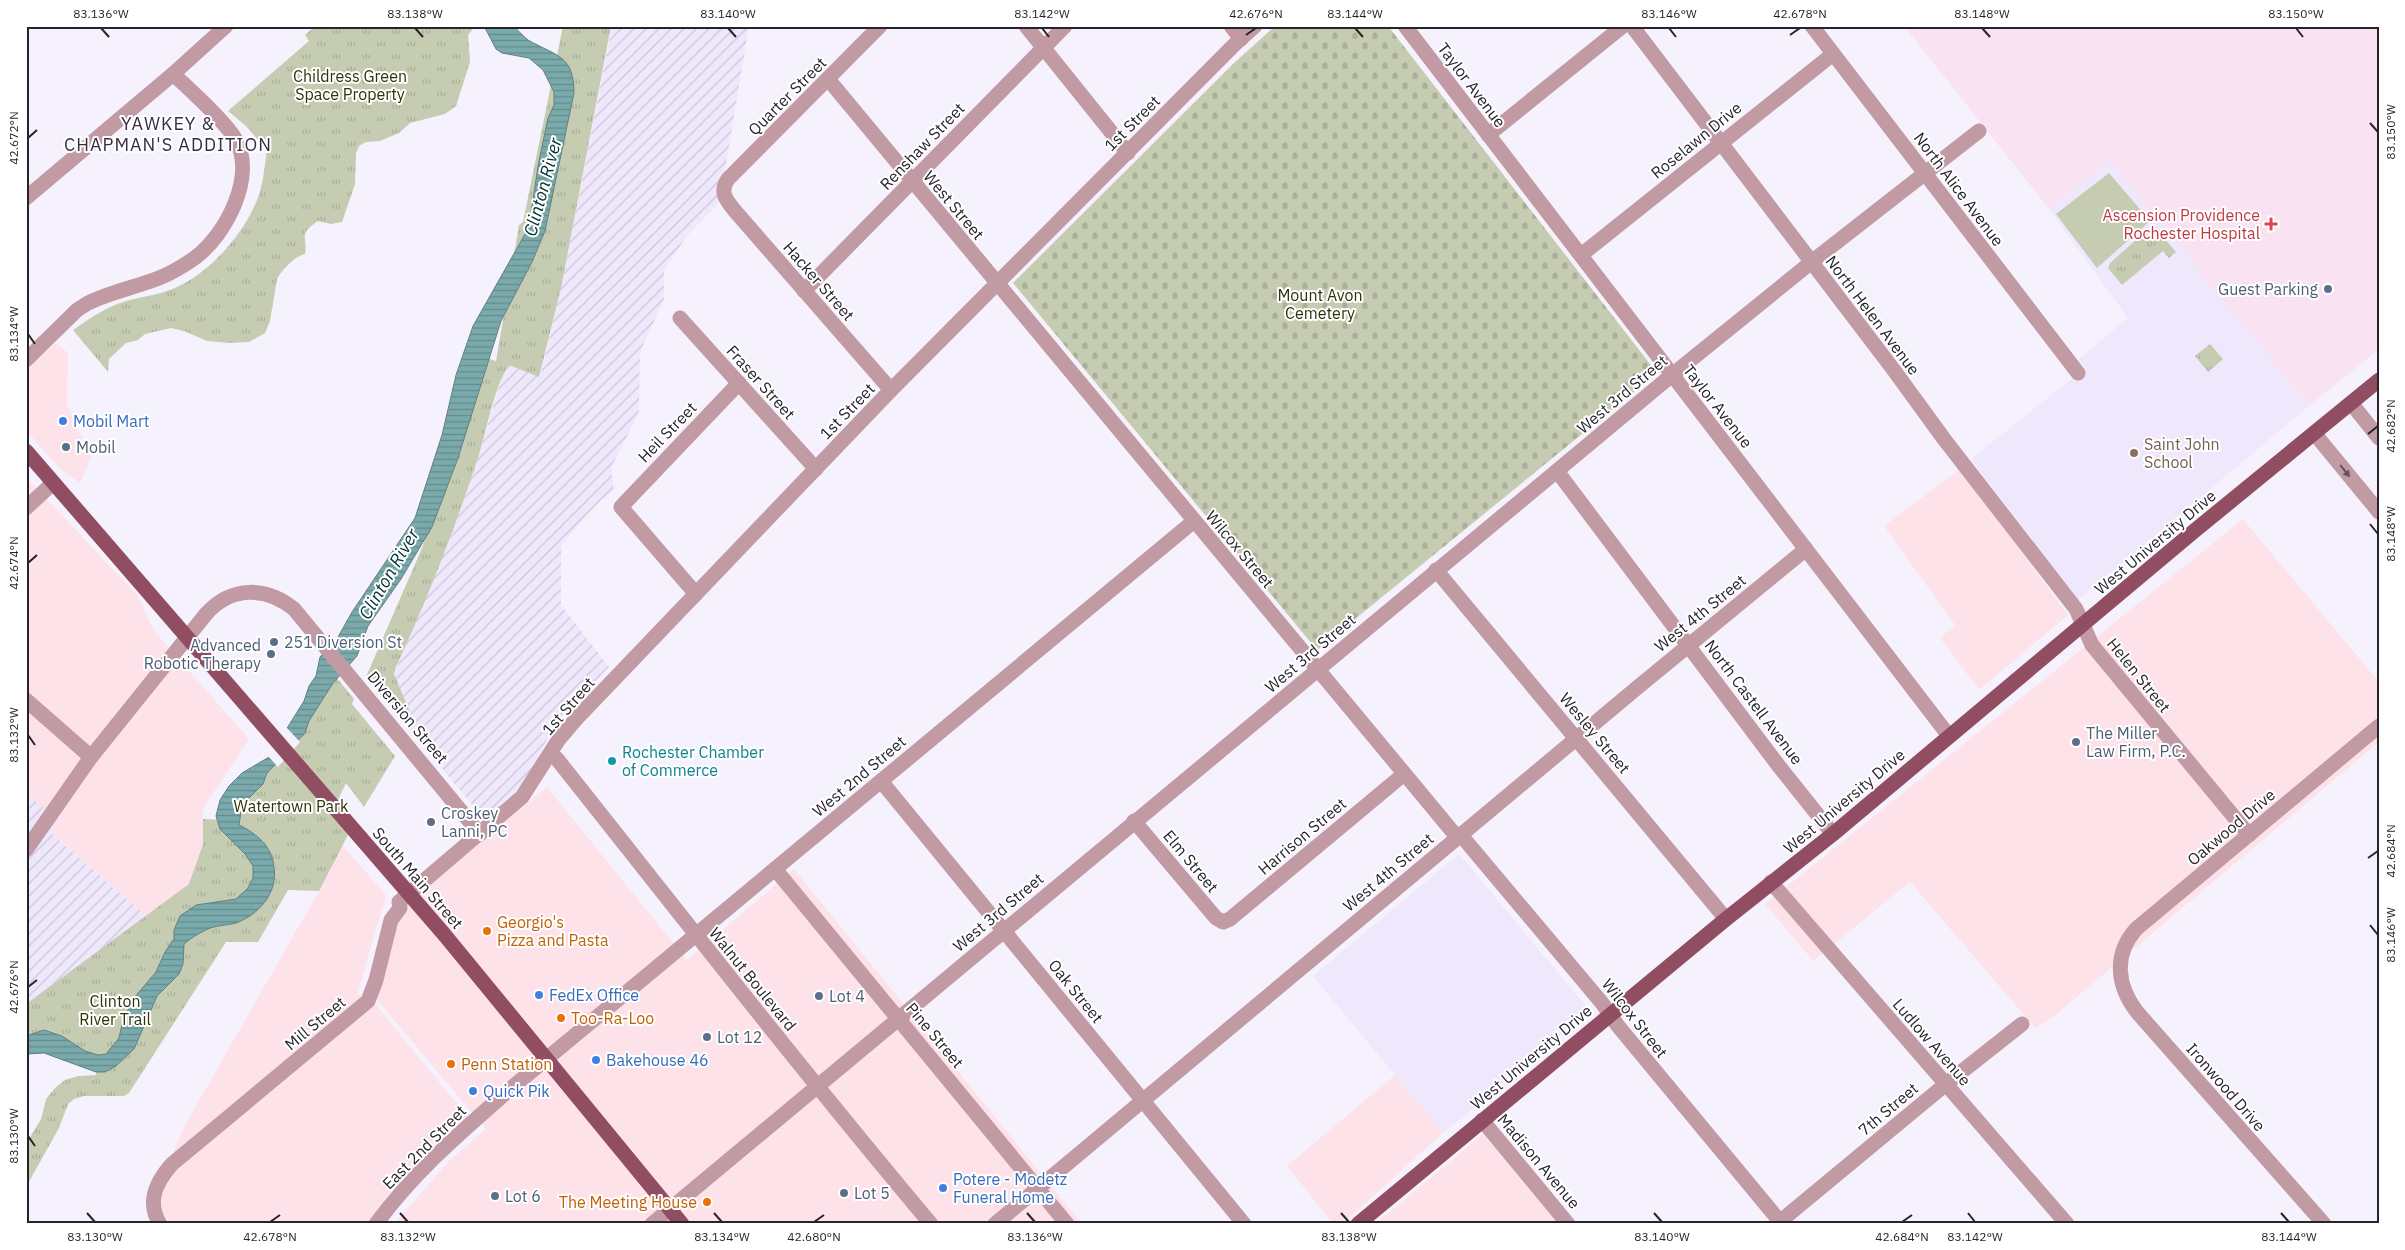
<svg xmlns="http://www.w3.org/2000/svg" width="2405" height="1250" font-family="'IBM Plex Sans',sans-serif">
<defs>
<pattern id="industrial-furrows" width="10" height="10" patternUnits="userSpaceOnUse" patternTransform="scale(1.25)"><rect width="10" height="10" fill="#efe7fc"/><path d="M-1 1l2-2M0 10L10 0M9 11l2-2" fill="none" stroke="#cdc6d8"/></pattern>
<pattern id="grass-tufts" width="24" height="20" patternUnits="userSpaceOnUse" patternTransform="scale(1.25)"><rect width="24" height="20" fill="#c5ccb2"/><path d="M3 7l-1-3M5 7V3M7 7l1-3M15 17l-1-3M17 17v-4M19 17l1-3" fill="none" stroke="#a9af99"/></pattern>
<pattern id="cemetery-stones" width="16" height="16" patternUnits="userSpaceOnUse" patternTransform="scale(1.25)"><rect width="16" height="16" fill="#c5ccb2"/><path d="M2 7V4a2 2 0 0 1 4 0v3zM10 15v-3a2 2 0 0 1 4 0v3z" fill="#a9af99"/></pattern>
<pattern id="water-rules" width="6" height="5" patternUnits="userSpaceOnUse" patternTransform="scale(1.25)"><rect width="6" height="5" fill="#7aaaab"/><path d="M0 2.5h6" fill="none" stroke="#648a8c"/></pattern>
</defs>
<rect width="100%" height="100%" fill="#f6f2fd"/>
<!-- commercial -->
<g fill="#fde3e9">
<polygon points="56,343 68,353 67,404 91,458 80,483 59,468 26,430 26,367"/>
<polygon points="1960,469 2068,615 1979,690 1940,638 1955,625 1884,526"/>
<polygon points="26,477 138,596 154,631 249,739 203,808 203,844 189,884 146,916 51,832 58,821 26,793"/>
<polygon points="2243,519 2379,682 2379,742 2053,1017 2035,1028 1910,882 1813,961 1765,904"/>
<polygon points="547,787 687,960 794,869 1082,1224 394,1224 450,1160 486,1129 378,1001 378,994 400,908"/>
<polygon points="342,845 386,895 357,995 370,998 472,1122 454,1125 410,1169 366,1224 171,1224 156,1206 164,1174 185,1125 319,891"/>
<polygon points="1395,1075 1443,1133 1342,1224 1333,1224 1287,1166"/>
<polygon points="1483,1134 1558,1224 1375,1224"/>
</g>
<!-- industrial -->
<g fill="url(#industrial-furrows)">
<polygon points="612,26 749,26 724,176 715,188 720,202 685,238 664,272 664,299 640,352 639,412 611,468 614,491 600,501 561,545 561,605 609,667 555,724 524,783 485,820 404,723 410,712 394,674 454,528 477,461 503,373 509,365 540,377 561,288"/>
<polygon points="26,793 59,821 51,833 146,916 26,1004"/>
</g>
<!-- built -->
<g fill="#efe7fc">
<polygon points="2110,159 2309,406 2078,600 1971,459 2085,368 2079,359 2128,318 2049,209"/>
<polygon points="1459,854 1590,1011 1443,1133 1313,976"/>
</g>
<!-- medical -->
<polygon fill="#f9e3f2" points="1904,26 2379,26 2379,349 2309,406 2110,160 2049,209"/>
<!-- grass -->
<g fill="url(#grass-tufts)">
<path d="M315,26H475L468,35L470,62L456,106L445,114L410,123L399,133L380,141L366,142L359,146L356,153L355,184L342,222L331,224L318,221C297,235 308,237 305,254C295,256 282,270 277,279L270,321L265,333L249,342L229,343L207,341L184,331L171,328L145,334L138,340L126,343L109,359L108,372L73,330C90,318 109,305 130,300C146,296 162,294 177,287C213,271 251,226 261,188C264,176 265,163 267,150L246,126L228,111L309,41L305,35Z"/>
<path d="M563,26H611L561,288L539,377L509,365C494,386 486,434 477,461C454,531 427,600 396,667L394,674L410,712L404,723L366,677L422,548L449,472L483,357L496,361L519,225L523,222Z"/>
<polygon points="2153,225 2176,252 2169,258 2163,251 2122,285 2108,268 2110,263"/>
<polygon points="2210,344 2223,359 2208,372 2195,356"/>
<polygon points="328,667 354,699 352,704 395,756 364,807 346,783 333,810 350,831 319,891 288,890 258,942 226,942 129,1093 124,1096 84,1096 74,1099 68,1104 59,1128 26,1187 26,1144 41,1119 46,1099 55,1088 65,1080 78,1076 96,1075 96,1066 26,1036 26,1004 189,884 203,844 203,819 222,820 242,808 300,723"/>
</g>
<!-- cemetery -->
<polygon fill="url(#cemetery-stones)" points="1275,26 1388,26 1657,373 1317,650 1013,283 1233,64"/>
<!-- pitch -->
<polygon fill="#c5ccb2" points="2109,173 2150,221 2097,268 2056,214"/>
<!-- water -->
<path fill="url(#water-rules)" stroke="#618285" d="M484,26H513C518,30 523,36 528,40C556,56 574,55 574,93L545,231L532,262L501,321L458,458L432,527L401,579L368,626L357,656L333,683L309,721L305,733L267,773L263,784L248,799L241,812L239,825C257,834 272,846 274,867C278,892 260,914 236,923C229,925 221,925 214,927C205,929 191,938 184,944L183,964L179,974L157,996L134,1049L116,1066L105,1072H96L44,1053L26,1054V1036L44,1030L62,1036L85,1051L98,1055L106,1054L119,1038L123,1020L134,998L156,972L165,952L174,939V930L180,916L196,905L236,899L248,888L253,878V866L246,855L220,829L216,816L220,800L229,786L242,773L269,757L304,701L309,686L316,676L320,657L338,637L352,612L415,518L442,435L456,375L473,326L529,227L538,166L548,118L554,105V92L543,70L529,58L502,53L496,49Z"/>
<!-- pier -->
<polygon fill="#f6f2fd" points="286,727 300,742 278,767 267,755"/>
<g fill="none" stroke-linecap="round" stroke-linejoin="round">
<!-- minor -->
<g stroke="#c29aa3" stroke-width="15">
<path d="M880,26L728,179C719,192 726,200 735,211L891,390"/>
<polyline points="1026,26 1128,153"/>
<polyline points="1231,26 1241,39"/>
<polyline points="1405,26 1949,736"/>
<polyline points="1632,26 1893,369 1944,439 2076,609 2092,645 2249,835"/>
<polyline points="1812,26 2078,373"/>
<polyline points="828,79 1457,837"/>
<polyline points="1488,135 1623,26"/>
<polyline points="26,198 173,74 226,26"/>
<polyline points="1581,255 1833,54"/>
<polyline points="804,291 1065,26"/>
<polyline points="680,318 816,469"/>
<path d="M26,360L77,310L88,303C111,292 136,287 159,278C172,273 185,265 196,257C226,234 256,177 236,140C225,121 190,90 173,74"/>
<polyline points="2351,403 2379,438"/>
<polyline points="2314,433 2379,512"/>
<polyline points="1557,471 1778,765 1833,834"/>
<polyline points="26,508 53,483"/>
<polyline points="1436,570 1726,919"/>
<polyline points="696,594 621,507 739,383"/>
<polyline points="26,700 91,757"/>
<path d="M551,753L557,759C681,915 803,1072 931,1224"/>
<polyline points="881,781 1244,1224"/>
<polyline points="1134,821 1216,918 1223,922 1230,919 1404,774"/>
<polyline points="1460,834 1602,1003 1618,1026 1782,1224"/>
<path d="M26,850L91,757L206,614C231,586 266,586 294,609L480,834"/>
<polyline points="775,869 1067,1224"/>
<polyline points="1771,882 2067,1224"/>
<polyline points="1482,1120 1568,1224"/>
<path d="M160,1224C146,1202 156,1182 172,1164L368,1001L376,980L391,920L400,908L399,902L522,797L559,739L577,718L891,390L1235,44L1255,26"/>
<path d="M376,1224C414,1172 461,1132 509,1090L1194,521"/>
<polyline points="652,1224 1672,375 1819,256 1979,131"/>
<polyline points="995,1224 1638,687 1806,549"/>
<polyline points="1777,1224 1946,1084 2022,1024"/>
<path d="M2324,1224L2137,1012C2117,986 2113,955 2136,929L2379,726"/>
</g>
<!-- major -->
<g stroke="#914d61" stroke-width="15">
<polyline points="26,451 443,933 682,1224"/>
<polyline points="1358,1224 1726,919 1833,834 2193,532 2379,380"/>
</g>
</g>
<!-- one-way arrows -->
<defs><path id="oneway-solid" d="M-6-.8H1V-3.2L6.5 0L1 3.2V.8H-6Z" transform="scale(1.25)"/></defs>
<use fill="#65535c" href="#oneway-solid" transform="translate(2345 471) rotate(51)"/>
<!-- ticks -->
<path fill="none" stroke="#27232d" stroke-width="2" d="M101,28L109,37M415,28L423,37M728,28L736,37M1042,28L1049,37M1355,28L1363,37M1669,28L1676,37M1982,28L1990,37M2296,28L2303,37M1246,35L1256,28M1790,35L1800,28M2370,123L2378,132M28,138L37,130M28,334L35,344M2368,434L2378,426M2370,524L2378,534M28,563L37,555M28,735L35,745M2368,858L2378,851M2370,925L2378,935M28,987L37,980M28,1136L35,1146M87,1213L95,1222M400,1213L408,1222M714,1213L722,1222M1027,1213L1035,1222M1341,1213L1349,1222M1654,1213L1662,1222M1968,1213L1975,1222M2281,1213L2289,1222M270,1222L280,1215M814,1222L824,1215M1902,1222L1912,1215"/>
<!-- markers -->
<path fill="#e0444e" stroke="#fff" stroke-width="2" d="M2268.5 216.5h5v5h5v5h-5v5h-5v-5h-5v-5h5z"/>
<g fill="#5c6f8a" stroke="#fff" stroke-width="2">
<circle cx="2328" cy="289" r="5"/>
<circle cx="66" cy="447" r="5"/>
<circle cx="274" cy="642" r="5"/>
<circle cx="271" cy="654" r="5"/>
<circle cx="2076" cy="742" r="5"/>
<circle cx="431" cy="822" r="5"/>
<circle cx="819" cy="996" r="5"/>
<circle cx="707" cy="1037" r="5"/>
<circle cx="844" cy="1193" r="5"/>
<circle cx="495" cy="1196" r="5"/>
</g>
<g fill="#3f7fe0" stroke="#fff" stroke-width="2">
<circle cx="63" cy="421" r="5"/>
<circle cx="539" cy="995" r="5"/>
<circle cx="596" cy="1060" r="5"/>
<circle cx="473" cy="1091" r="5"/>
<circle cx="943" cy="1188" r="5"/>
</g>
<circle fill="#8d6e63" stroke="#fff" stroke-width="2" cx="2134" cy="453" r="5"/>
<circle fill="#0f9aa8" stroke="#fff" stroke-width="2" cx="612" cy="761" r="5"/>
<g fill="#e8710a" stroke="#fff" stroke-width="2">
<circle cx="487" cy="931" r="5"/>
<circle cx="561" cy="1018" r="5"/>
<circle cx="451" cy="1064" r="5"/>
<circle cx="707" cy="1202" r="5"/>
</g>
<g text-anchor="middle" stroke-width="4" stroke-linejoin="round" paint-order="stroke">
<!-- park labels -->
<g font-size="16" fill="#2c3408" stroke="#fff">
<text x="350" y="82">Childress Green<tspan x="350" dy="18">Space Property</tspan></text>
<text x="1320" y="301">Mount Avon<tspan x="1320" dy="18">Cemetery</tspan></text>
<text x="291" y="812">Watertown Park</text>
<text x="115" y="1007">Clinton<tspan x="115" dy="18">River Trail</tspan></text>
</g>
<!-- street labels -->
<g font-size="16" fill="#27232d" stroke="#fff">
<text transform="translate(1472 85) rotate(53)" y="6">Taylor Avenue</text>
<text transform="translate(787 96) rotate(-45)" y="6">Quarter Street</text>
<text transform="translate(1132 123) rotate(-45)" y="6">1st Street</text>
<text transform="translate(1696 140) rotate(-39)" y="6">Roselawn Drive</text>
<text transform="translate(922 146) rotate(-46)" y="6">Renshaw Street</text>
<text transform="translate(1959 189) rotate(53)" y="6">North Alice Avenue</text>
<text transform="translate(954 205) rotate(50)" y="6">West Street</text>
<text transform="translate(819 281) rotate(49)" y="6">Hacker Street</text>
<text transform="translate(1873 315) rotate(53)" y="6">North Helen Avenue</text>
<text transform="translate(761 382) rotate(48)" y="6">Fraser Street</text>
<text transform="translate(1622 394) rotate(-40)" y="6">West 3rd Street</text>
<text transform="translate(1718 406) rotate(52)" y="6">Taylor Avenue</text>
<text transform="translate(847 411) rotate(-46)" y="6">1st Street</text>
<text transform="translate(667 432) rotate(-46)" y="6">Heil Street</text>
<text transform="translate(2155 542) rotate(-40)" y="6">West University Drive</text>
<text transform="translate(1240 549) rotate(50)" y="6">Wilcox Street</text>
<text transform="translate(1700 613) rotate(-39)" y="6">West 4th Street</text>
<text transform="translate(1310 653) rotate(-40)" y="6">West 3rd Street</text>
<text transform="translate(2139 675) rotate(51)" y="6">Helen Street</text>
<text transform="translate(1754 702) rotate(53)" y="6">North Castell Avenue</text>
<text transform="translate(568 706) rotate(-49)" y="6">1st Street</text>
<text transform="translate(408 717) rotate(50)" y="6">Diversion Street</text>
<text transform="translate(1595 733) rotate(50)" y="6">Wesley Street</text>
<text transform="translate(859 776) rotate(-40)" y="6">West 2nd Street</text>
<text transform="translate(1844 801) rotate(-40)" y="6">West University Drive</text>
<text transform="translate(2231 827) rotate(-40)" y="6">Oakwood Drive</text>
<text transform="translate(1302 836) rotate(-40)" y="6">Harrison Street</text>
<text transform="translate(1191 861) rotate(50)" y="6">Elm Street</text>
<text transform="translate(1388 872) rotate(-40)" y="6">West 4th Street</text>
<text transform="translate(418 878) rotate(49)" y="6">South Main Street</text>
<text transform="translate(998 912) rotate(-40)" y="6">West 3rd Street</text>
<text transform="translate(753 979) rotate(51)" y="6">Walnut Boulevard</text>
<text transform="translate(1076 991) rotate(51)" y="6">Oak Street</text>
<text transform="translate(1635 1018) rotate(52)" y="6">Wilcox Street</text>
<text transform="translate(315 1023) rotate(-40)" y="6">Mill Street</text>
<text transform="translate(935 1035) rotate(50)" y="6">Pine Street</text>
<text transform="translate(1932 1042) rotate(49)" y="6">Ludlow Avenue</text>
<text transform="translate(1531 1057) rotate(-40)" y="6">West University Drive</text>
<text transform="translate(2226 1087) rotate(49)" y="6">Ironwood Drive</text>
<text transform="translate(1888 1109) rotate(-40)" y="6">7th Street</text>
<text transform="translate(424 1147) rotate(-45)" y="6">East 2nd Street</text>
<text transform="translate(1539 1161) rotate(50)" y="6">Madison Avenue</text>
</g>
<!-- health labels -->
<g font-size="16" fill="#be3a42" stroke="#fff" text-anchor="end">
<text x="2260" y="221">Ascension Providence<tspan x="2260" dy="18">Rochester Hospital</tspan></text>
</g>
<!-- service labels -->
<g font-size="16" fill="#4e5e75" stroke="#fff" text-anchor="start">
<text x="2318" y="295" text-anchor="end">Guest Parking</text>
<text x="76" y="453">Mobil</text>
<text x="284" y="648">251 Diversion St</text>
<text x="261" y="651" text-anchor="end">Advanced<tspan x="261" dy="18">Robotic Therapy</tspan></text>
<text x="2086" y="739">The Miller<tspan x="2086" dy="18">Law Firm, P.C.</tspan></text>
<text x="441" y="819">Croskey<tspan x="441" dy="18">Lanni, PC</tspan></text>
<text x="829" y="1002">Lot 4</text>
<text x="717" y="1043">Lot 12</text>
<text x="854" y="1199">Lot 5</text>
<text x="505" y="1202">Lot 6</text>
</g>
<!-- shop labels -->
<g font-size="16" fill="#366cbe" stroke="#fff" text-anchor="start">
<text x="73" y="427">Mobil Mart</text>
<text x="549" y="1001">FedEx Office</text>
<text x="606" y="1066">Bakehouse 46</text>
<text x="483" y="1097">Quick Pik</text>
<text x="953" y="1185">Potere - Modetz<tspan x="953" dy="18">Funeral Home</tspan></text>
</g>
<!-- education labels -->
<g font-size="16" fill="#785e54" stroke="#fff" text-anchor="start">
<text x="2144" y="450">Saint John<tspan x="2144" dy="18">School</tspan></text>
</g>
<!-- culture labels -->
<g font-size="16" fill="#0d838f" stroke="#fff" text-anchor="start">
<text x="622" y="758">Rochester Chamber<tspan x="622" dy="18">of Commerce</tspan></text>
</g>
<!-- food labels -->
<g font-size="16" fill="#c56008" stroke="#fff" text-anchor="start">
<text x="497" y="928">Georgio's<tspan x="497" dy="18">Pizza and Pasta</tspan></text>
<text x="571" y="1024">Too-Ra-Loo</text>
<text x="461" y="1070">Penn Station</text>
<text x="697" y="1208" text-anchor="end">The Meeting House</text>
</g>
<!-- neighbourhood labels -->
<g font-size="18" letter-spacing="1" fill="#352d42" stroke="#fff">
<text x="168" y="130">YAWKEY &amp;<tspan x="168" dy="21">CHAPMAN'S ADDITION</tspan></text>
</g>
<!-- water labels -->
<g font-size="18" font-style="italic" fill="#043537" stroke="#fff">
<text transform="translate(543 187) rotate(-75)" y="6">Clinton River</text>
<text transform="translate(389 574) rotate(-60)" y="6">Clinton River</text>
</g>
</g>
<!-- border -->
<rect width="2405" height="1250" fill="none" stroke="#ffffff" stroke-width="55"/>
<rect x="28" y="28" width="2350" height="1194" fill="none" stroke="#27232d" stroke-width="2"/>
<g font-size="12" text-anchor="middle" fill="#27232d">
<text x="101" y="18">83.136°W</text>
<text x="415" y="18">83.138°W</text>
<text x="728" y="18">83.140°W</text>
<text x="1042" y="18">83.142°W</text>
<text x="1256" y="18">42.676°N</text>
<text x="1355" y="18">83.144°W</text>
<text x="1669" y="18">83.146°W</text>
<text x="1800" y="18">42.678°N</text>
<text x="1982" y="18">83.148°W</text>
<text x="2296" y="18">83.150°W</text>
<text transform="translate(2391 132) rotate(-90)" y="4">83.150°W</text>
<text transform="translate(14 138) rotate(-90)" y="4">42.672°N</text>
<text transform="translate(14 334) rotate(-90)" y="4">83.134°W</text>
<text transform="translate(2391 426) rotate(-90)" y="4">42.682°N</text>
<text transform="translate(2391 534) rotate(-90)" y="4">83.148°W</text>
<text transform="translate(14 563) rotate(-90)" y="4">42.674°N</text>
<text transform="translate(14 735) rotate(-90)" y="4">83.132°W</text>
<text transform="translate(2391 851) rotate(-90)" y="4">42.684°N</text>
<text transform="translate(2391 935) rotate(-90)" y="4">83.146°W</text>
<text transform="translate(14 987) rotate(-90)" y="4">42.676°N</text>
<text transform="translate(14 1136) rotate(-90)" y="4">83.130°W</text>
<text x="95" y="1241">83.130°W</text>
<text x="270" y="1241">42.678°N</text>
<text x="408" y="1241">83.132°W</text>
<text x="722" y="1241">83.134°W</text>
<text x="814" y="1241">42.680°N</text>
<text x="1035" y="1241">83.136°W</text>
<text x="1349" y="1241">83.138°W</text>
<text x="1662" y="1241">83.140°W</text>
<text x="1902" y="1241">42.684°N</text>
<text x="1975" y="1241">83.142°W</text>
<text x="2289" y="1241">83.144°W</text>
</g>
</svg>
